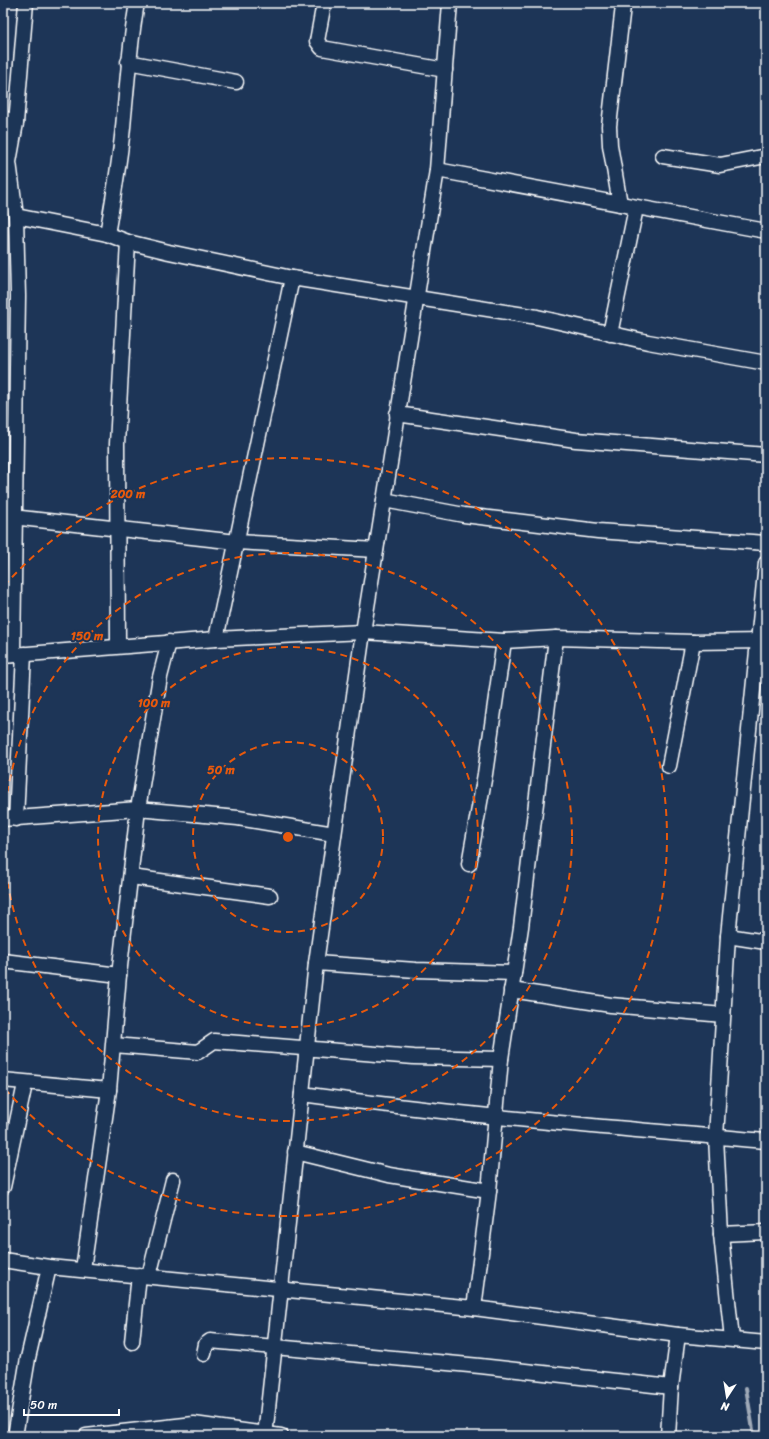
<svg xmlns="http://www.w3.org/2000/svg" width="769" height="1439" font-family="Sriracha,sans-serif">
<rect width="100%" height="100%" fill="#1d3557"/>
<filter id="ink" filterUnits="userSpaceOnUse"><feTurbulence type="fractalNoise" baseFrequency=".025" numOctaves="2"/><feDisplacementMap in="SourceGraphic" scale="8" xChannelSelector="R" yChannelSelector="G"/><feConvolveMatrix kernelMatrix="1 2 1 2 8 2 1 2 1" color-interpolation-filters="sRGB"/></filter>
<g filter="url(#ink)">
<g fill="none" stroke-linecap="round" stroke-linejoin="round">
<!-- stream -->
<polyline stroke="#a0aab8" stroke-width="4" points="746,1388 754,1436"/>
<!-- minor casing -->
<g stroke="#fff" stroke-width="17">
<g id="minor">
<polyline points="26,3 16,123 9,162 16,216 107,234 128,242 169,252 292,278 537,317 648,342 766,363"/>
<polyline points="324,3 317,41 322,48 445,70"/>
<polyline points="128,62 236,82"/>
<polyline points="3,118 16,123"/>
<polyline points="663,156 720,165 766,156"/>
<polyline points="437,170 766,231"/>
<polyline points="620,204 610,145 609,126 623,6"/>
<path d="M107,234C114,195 121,156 124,116C128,77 130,41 137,3"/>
<polyline points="610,334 636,208"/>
<polyline points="397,414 576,440 766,455"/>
<polyline points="384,500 464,515 598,531 766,543"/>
<polyline points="3,516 237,542 376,550"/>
<polyline points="216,639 292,278"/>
<polyline points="118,645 117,444 128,242"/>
<polyline points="13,655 18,296 16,216"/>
<polyline points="3,656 216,639 363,632 504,641 556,638 693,642 765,641"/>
<polyline points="669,766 693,642"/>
<polyline points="3,819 138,809 238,818 334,834"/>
<polyline points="16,819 24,654"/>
<polyline points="469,864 485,774 504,641"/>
<polyline points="131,877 270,896"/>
<polyline points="728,936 766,942"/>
<polyline points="3,961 119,975"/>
<polyline points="316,963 416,970 514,973"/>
<polyline points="511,990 611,1005 723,1015"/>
<polyline points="114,1045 198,1052 214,1041 414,1057 501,1059"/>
<polyline points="3,1080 109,1090"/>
<path d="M302,1094C456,1115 611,1128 766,1141"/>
<polyline points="295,1152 389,1175 489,1191"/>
<polyline points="3,1187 25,1084"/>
<polyline points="721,1234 766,1232"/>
<polyline points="3,1260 49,1267 474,1308 678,1335 766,1343"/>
<polyline points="83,1269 109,1090 119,975 138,809 160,677 169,642"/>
<polyline points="149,1276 173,1180"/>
<polyline points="474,1308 489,1191 501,1059 521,927 556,638"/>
<polyline points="732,1339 721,1234 716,1137 728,936 766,563"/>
<polyline points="132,1342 139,1275"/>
<polyline points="204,1354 206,1344 210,1341 480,1366 671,1387"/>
<polyline points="15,1436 28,1358 49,1267"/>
<polyline points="86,1436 194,1424 281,1436"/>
<polyline points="265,1436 316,963 363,632 437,170 450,3"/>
<polyline points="668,1436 671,1387 678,1335"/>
</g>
</g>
<!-- minor -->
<use href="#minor" stroke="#1d3557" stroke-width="14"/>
</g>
</g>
<!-- distance rings -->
<g fill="none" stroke="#e8590c" stroke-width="2" stroke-dasharray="7 5">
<circle cx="288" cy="837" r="95"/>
<circle cx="288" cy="837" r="190"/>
<circle cx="288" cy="837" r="284"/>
<path d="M4 586A379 379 0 1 1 4 1088"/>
</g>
<circle cx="288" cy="837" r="6" fill="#e8590c" stroke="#1d3557" stroke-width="2"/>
<g font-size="12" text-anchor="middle" font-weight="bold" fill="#e8590c" stroke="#1d3557" stroke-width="4" stroke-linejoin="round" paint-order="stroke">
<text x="128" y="498">200 m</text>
<text x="87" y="640">150 m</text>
<text x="154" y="707">100 m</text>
<text x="221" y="774">50 m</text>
</g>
<!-- margin -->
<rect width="769" height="1439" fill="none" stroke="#1d3557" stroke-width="16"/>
<rect x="8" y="8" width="753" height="1423" fill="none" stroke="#fff" stroke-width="1.5" filter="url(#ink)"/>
<!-- north arrow -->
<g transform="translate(727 1397) rotate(192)" stroke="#1d3557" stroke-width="3" paint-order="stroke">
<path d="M0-3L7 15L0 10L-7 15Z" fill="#ffffff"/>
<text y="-6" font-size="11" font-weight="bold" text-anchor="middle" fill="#ffffff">N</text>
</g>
<!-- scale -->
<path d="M24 1409v6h95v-6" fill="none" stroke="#ffffff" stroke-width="2"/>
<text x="30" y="1409" font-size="12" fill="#ffffff" stroke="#1d3557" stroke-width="3" paint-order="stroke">50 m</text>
</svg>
